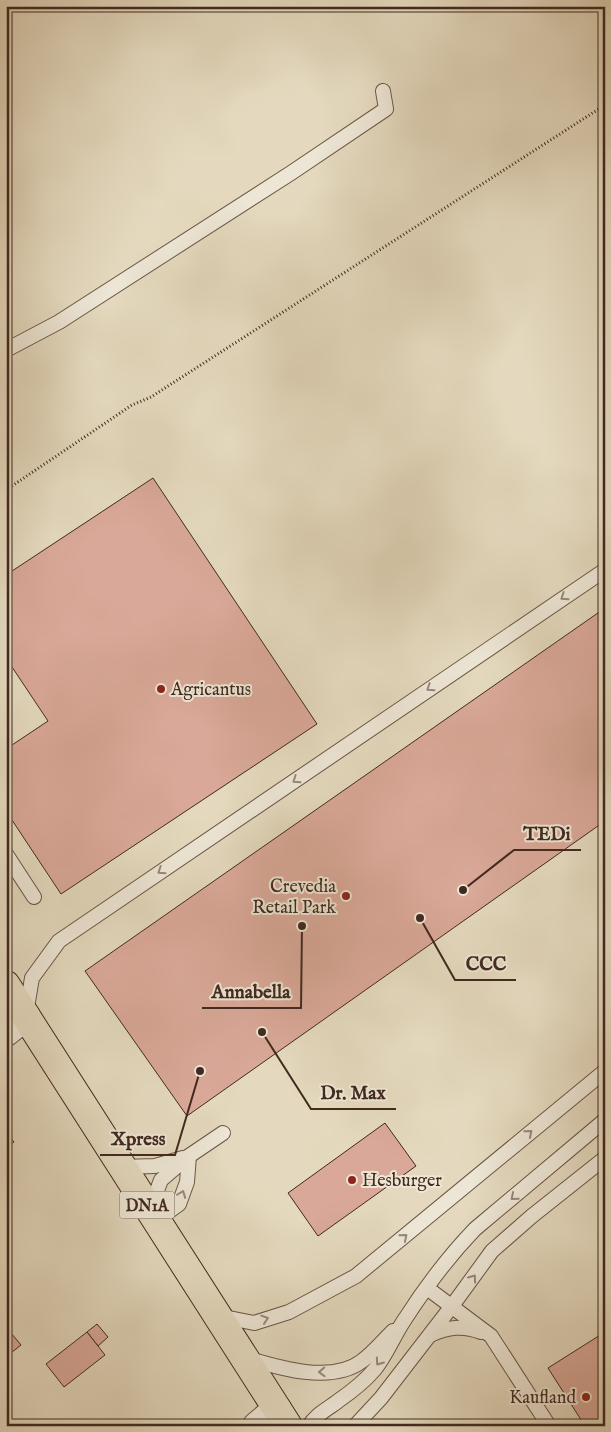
<svg xmlns="http://www.w3.org/2000/svg" width="611" height="1432" font-family="'IM FELL English',serif">
<rect width="100%" height="100%" fill="#e4d9be"/>
<filter id="stains"><feTurbulence type="fractalNoise" baseFrequency=".004" numOctaves="4"/><feColorMatrix values="0 0 0 0 .2 0 0 0 0 .09 0 0 0 0 .02 0 0 0 .5 -.17"/></filter>
<radialGradient id="worn" r=".72"><stop offset=".6" stop-color="#630" stop-opacity="0"/><stop offset="1" stop-color="#630" stop-opacity=".3"/></radialGradient>
<!-- building -->
<g fill="#d9a898" stroke="#41291f">
<polygon points="153,478 317,724 61,894 6,811 6,749 48,721 6,658 6,575"/>
<polygon points="605,608 605,821 187,1116 85,971"/>
<polygon points="385,1123 416,1166 318,1236 288,1193"/>
<polygon points="6,1132 14,1142 6,1148"/>
<polygon points="6,1290 11,1296 6,1300"/>
<polygon points="97,1324 108,1337 98,1346 87,1332"/>
<polygon points="6,1327 21,1345 6,1357"/>
<polygon points="87,1332 105,1355 64,1387 46,1364"/>
<polygon points="605,1332 605,1426 585,1426 548,1368"/>
</g>
<g fill="none" stroke-linecap="round" stroke-linejoin="round">
<!-- lane casing -->
<g stroke="#6a5547" stroke-width="16">
<g id="lane">
<polyline points="6,350 59,322 291,173 386,109 383,91"/>
<polyline points="6,854 34,897"/>
<polyline points="26,1013 32,978 59,941 605,570"/>
<polyline points="122,1167 155,1166 183,1158"/>
<polyline points="150,1209 161,1180 189,1156 223,1133"/>
<polyline points="157,1220 179,1204 187,1182 189,1156"/>
<polyline points="427,1288 491,1336 549,1426"/>
<polyline points="219,1316 254,1323 289,1312 356,1276 605,1071"/>
<path d="M430,1335C448,1327 463,1325 481,1332"/>
<path d="M246,1358C279,1368 332,1384 362,1361C373,1353 383,1341 393,1331"/>
<path d="M309,1426C316,1414 328,1409 338,1401C351,1392 365,1381 375,1369C387,1354 394,1335 405,1319C425,1288 449,1256 475,1229L605,1120"/>
<polyline points="355,1426 381,1398 452,1306 492,1251 532,1216 605,1158"/>
</g>
</g>
<!-- street casing -->
<g stroke="#6a5547" stroke-width="30">
<g id="street">
<polyline points="6,1032 26,1016"/>
<polyline points="257,1426 277,1409"/>
</g>
</g>
<!-- primary casing -->
<g stroke="#41291f" stroke-width="30">
<polyline id="primary" points="6,985 288,1426"/>
</g>
<!-- path -->
<polyline stroke="#41291f" stroke-width="3" stroke-dasharray="1 2.5" stroke-linecap="butt" points="6,490 132,405 151,397 605,105"/>
<!-- lane -->
<use href="#lane" stroke="#ede6d5" stroke-width="14"/>
<!-- street -->
<use href="#street" stroke="#ede6d5" stroke-width="28"/>
<!-- primary -->
<use href="#primary" stroke="#e4d9be" stroke-width="28"/>
</g>
<!-- one-way arrows -->
<defs><path id="oneway-chevron" d="M-2-3.5L2.5 0L-2 3.5" fill="none" stroke-width="1.6" stroke-linecap="round" stroke-linejoin="round" transform="scale(1.25)"/></defs>
<g stroke="#97887a">
<use href="#oneway-chevron" transform="translate(564 597) rotate(146)"/>
<use href="#oneway-chevron" transform="translate(430 688) rotate(146)"/>
<use href="#oneway-chevron" transform="translate(296 780) rotate(146)"/>
<use href="#oneway-chevron" transform="translate(161 871) rotate(146)"/>
<use href="#oneway-chevron" transform="translate(529 1133) rotate(-40)"/>
<use href="#oneway-chevron" transform="translate(182 1194) rotate(-69)"/>
<use href="#oneway-chevron" transform="translate(514 1197) rotate(140)"/>
<use href="#oneway-chevron" transform="translate(404 1237) rotate(-40)"/>
<use href="#oneway-chevron" transform="translate(473 1278) rotate(-54)"/>
<use href="#oneway-chevron" transform="translate(265 1319) rotate(-18)"/>
<use href="#oneway-chevron" transform="translate(379 1362) rotate(125)"/>
<use href="#oneway-chevron" transform="translate(322 1372) rotate(178)"/>
</g>
<!-- markers -->
<g fill="#8f2418" stroke="#ede6d5" stroke-width="2">
<circle cx="161" cy="689" r="5"/>
<circle cx="346" cy="896" r="5"/>
<circle cx="352" cy="1180" r="5"/>
<circle cx="586" cy="1397" r="5"/>
</g>
<g text-anchor="middle" stroke-width="4" stroke-linejoin="round" paint-order="stroke">
<!-- shield labels -->
<rect fill="#ede6d5" stroke="#756256" stroke-width="1" x="119.5" y="1191.5" width="55" height="27" rx="4"/>
<g font-size="16" font-weight="bold" fill="#41291f">
<text x="147" y="1211">DN1A</text>
</g>
<!-- poi labels -->
<g font-size="18" fill="#41291f" stroke="#ede6d5" text-anchor="start">
<text x="171" y="695">Agricantus</text>
<text x="336" y="892" text-anchor="end">Crevedia<tspan x="336" dy="21">Retail Park</tspan></text>
<text x="362" y="1186">Hesburger</text>
<text x="576" y="1403" text-anchor="end">Kaufland</text>
</g>
</g>
<!-- callouts -->
<path fill="none" stroke="#41291f" stroke-width="2" d="M463 890L514 850H581M420 918L455 980H516M302 926L301 1008H202M262 1032L311 1109H396M200 1071L175 1155H100"/>
<g fill="#41291f" stroke="#ede6d5" stroke-width="2">
<circle cx="463" cy="890" r="5"/>
<circle cx="420" cy="918" r="5"/>
<circle cx="302" cy="926" r="5"/>
<circle cx="262" cy="1032" r="5"/>
<circle cx="200" cy="1071" r="5"/>
</g>
<g font-size="19" text-anchor="middle" font-weight="bold" fill="#41291f" stroke="#ede6d5" stroke-width="4" stroke-linejoin="round" paint-order="stroke">
<text x="547" y="840">TEDi</text>
<text x="486" y="970">CCC</text>
<text x="251" y="998">Annabella</text>
<text x="353" y="1099">Dr. Max</text>
<text x="138" y="1145">Xpress</text>
</g>
<!-- margin -->
<rect width="611" height="1432" fill="none" stroke="#e4d9be" stroke-width="25"/>
<rect x="8" y="8" width="596" height="1417" fill="none" stroke="#41291f" stroke-width="2.5"/>
<rect x="12" y="12" width="586" height="1407" fill="none" stroke="#41291f"/>
<rect width="100%" height="100%" filter="url(#stains)"/>
<rect width="100%" height="100%" fill="url(#worn)"/>
</svg>
